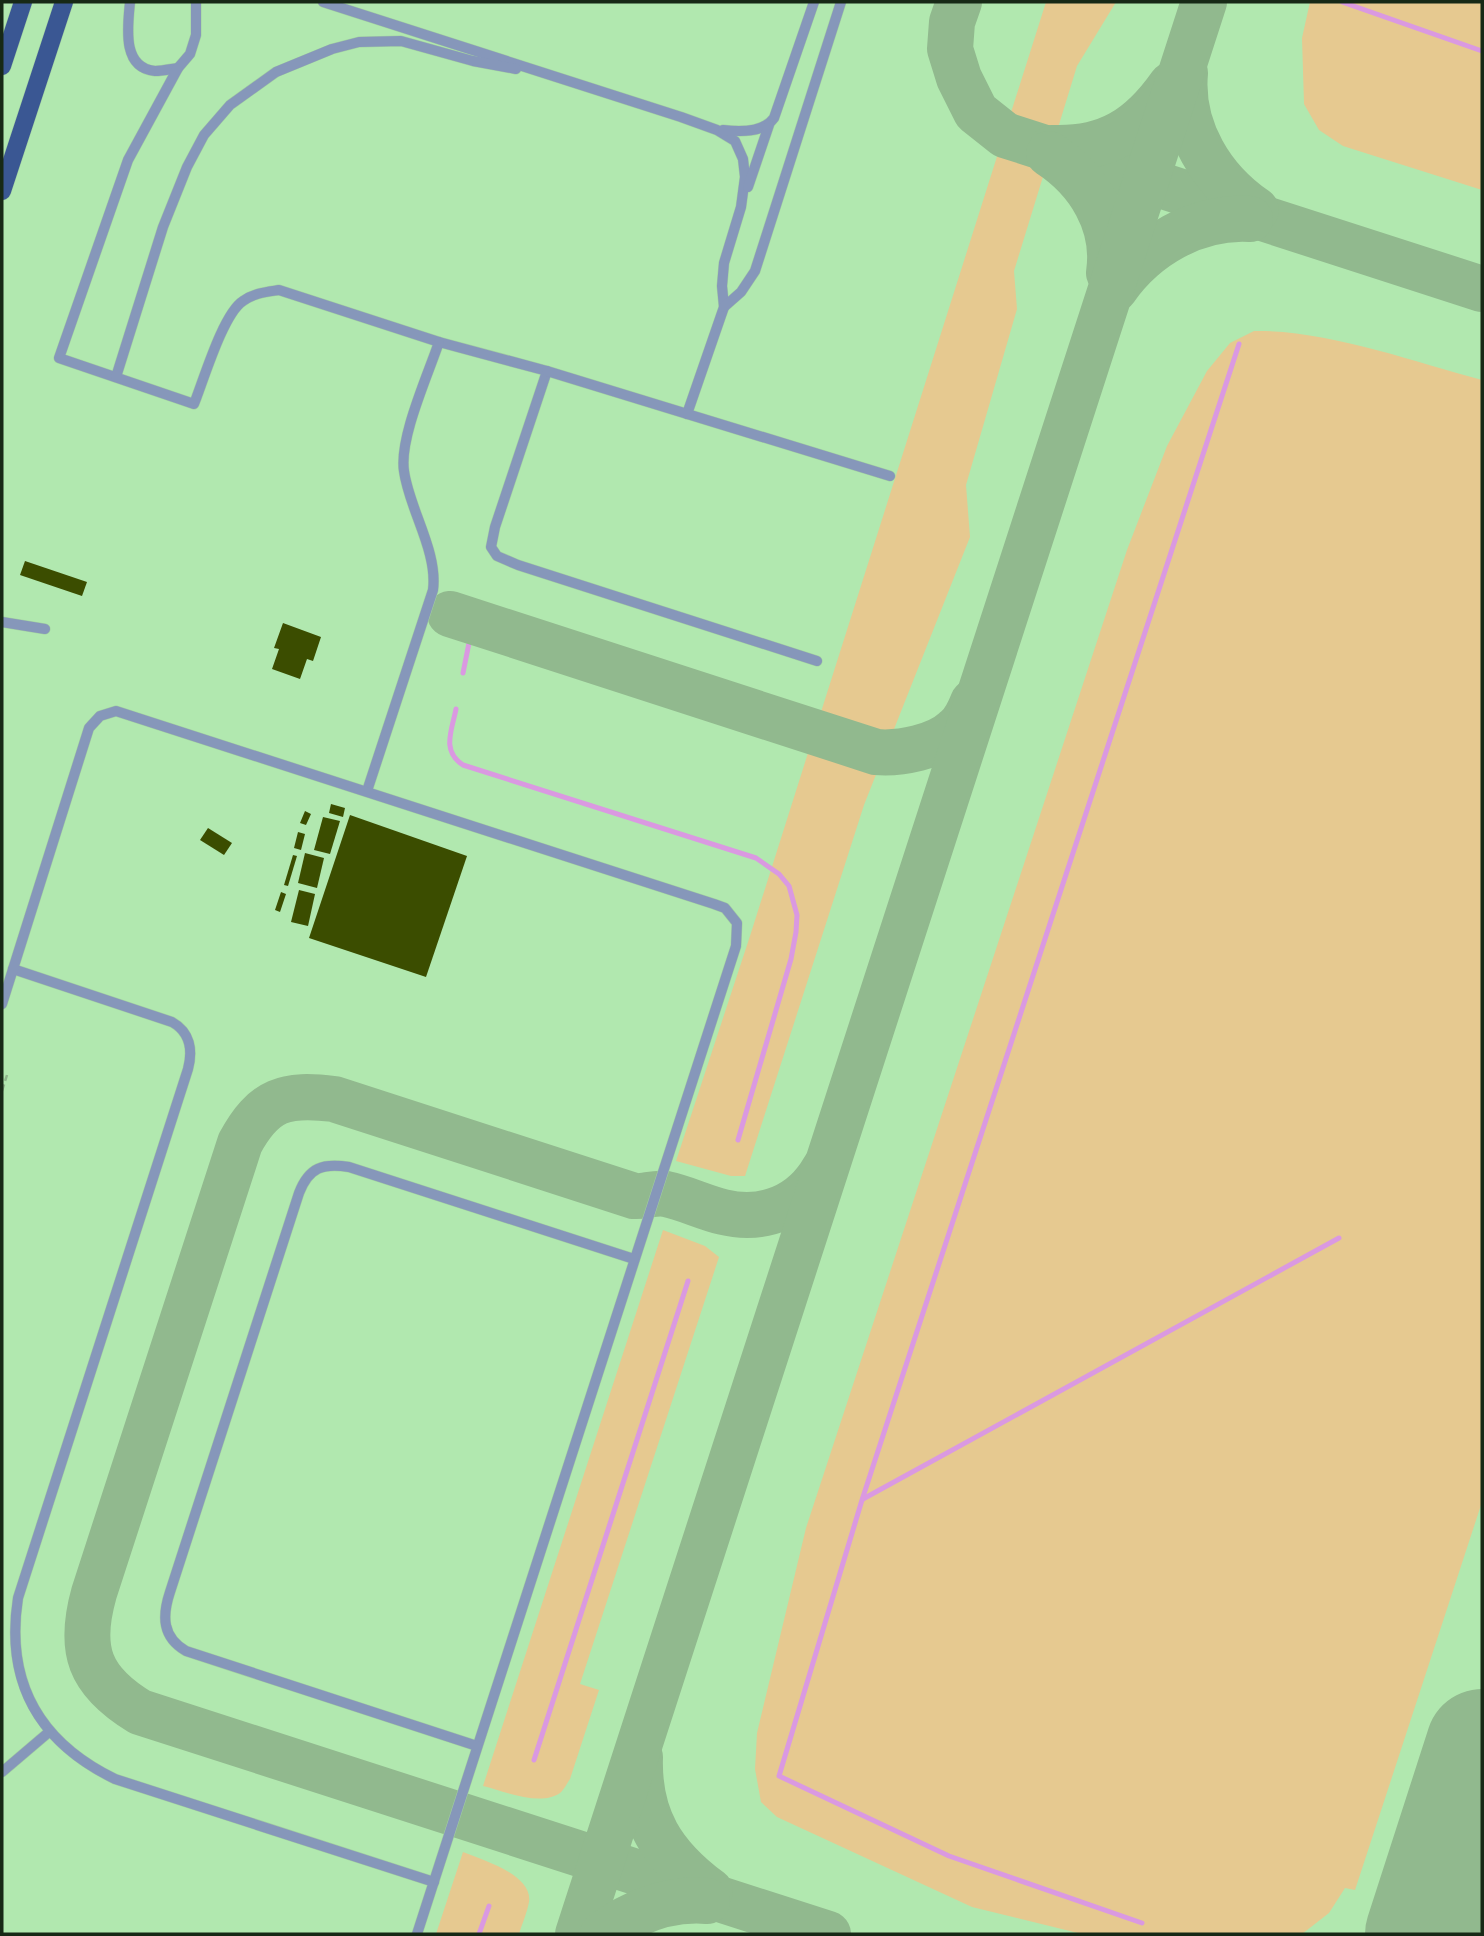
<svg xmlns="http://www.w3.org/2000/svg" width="1484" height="1936" font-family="'Work Sans',sans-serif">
<rect width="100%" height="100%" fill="#c2f3bf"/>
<!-- built -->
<rect fill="#b1e8af" x="2" y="2" width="1480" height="1932"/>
<!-- green -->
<g fill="#e6c990">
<polygon points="1046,2 1116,2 1077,66 1014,271 1017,309 966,485 970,537 864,805 745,1176 731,1176 676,1161 750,936"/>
<polygon points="1310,2 1482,2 1482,190 1343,146 1319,130 1304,104 1302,38"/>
<path d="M1254,331C1327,330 1411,361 1482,380V1502L1355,1890L1345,1888L1329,1913L1302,1934H1082L972,1907L777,1817L761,1802L755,1769L757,1733L806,1528L1127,550L1167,446L1207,371L1230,343Z"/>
<path d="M663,1230L705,1246L719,1257L580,1684L599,1690L570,1779C567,1783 564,1790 560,1793C540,1807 504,1791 483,1786Z"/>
<path d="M463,1852C483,1860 533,1875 529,1902C527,1913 522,1924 519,1934H436Z"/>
</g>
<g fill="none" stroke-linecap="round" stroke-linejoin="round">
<!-- stream -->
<g stroke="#da99e1" stroke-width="5">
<polyline points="1342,2 1482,51"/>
<polyline points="463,673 469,643"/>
<path d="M456,709C452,730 441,751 463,765L756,858L779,874L789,886L797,915L796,932L791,959L738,1140"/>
<polyline points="863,1499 1339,1238"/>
<polyline points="534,1760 688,1281"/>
<polyline points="1142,1923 949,1856 779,1776 862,1500 1239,344"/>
<polyline points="479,1934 489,1906"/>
</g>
<!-- taxiway -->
<g stroke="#91b98e" stroke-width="46">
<polyline points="959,2 952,22 950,49 959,78 976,112 1005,135 1482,289"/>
<path d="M1185,73C1180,129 1212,180 1256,210"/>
<path d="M1052,148C1107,150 1140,129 1171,85"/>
<path d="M1049,154C1089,180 1116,224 1109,273"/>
<path d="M1115,289C1145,246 1196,216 1250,219"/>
<path d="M450,614L876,752C900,754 937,747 955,730C963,724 969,712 973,702"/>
<path d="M824,1169C803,1206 764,1222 723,1212C703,1207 685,1198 666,1194C655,1192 644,1197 634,1196L334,1099C285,1093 264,1099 240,1143L94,1593C78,1650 89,1681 140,1712L828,1934"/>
<path d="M640,1757C638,1818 663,1856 710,1891"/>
<polyline points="1449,1849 1482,1792"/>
<polyline points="578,1934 1204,2"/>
<path d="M603,1934C633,1912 669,1898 707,1901"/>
<polyline points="1410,1934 1421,1916 1439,1878"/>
</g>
<!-- runway -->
<polyline stroke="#91b98e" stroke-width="112" points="1421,1934 1482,1745"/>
</g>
<!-- building -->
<g fill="#3b4d00">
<polygon points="25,561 87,582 82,596 20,575"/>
<polygon points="283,623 321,637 313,661 307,659 300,679 272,669 279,649 274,648"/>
<polygon points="331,804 345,808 343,817 329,813"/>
<polygon points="305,811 311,814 306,825 300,823"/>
<polygon points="350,815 467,856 426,977 309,938"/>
<polygon points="323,817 340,821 330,854 314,850"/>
<polygon points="208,828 232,843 224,855 200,840"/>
<polygon points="298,832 305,834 301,850 294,848"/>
<polygon points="305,853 324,858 317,888 298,883"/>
<polygon points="293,855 297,856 288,886 284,885"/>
<polygon points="299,890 315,894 308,926 291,922"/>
<polygon points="281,892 286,894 280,912 275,910"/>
</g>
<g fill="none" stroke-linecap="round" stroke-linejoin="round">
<!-- service casing -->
<g stroke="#a3cfa1" stroke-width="11">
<g id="service">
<path d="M130,2C128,25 121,68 155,71C162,71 171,69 178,68"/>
<path d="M196,2V35L190,54L178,68L128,160L59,358L194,404C204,379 223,314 243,301C254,293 266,292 279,290L439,342L547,371L495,527L491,547L497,556L518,565L817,661"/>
<polyline points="323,2 681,117 717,130 735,141 743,159 745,177 741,207 724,263 722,286 724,307 687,414"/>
<path d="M723,130C740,132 763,133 774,118L814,2"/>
<polyline points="748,187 769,125"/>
<polyline points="724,307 741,292 755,271 841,2"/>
<polyline points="547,371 890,476"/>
<polyline points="116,377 163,227 187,167 204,135 230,105 276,72 332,49 359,42 401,41 473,61 516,69"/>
<polyline points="2,622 45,629"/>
<path d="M367,791L433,590C438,551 409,509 404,471C399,438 428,375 439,342"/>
<path d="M13,969L172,1022C190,1032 193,1050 188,1069L18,1598C5,1682 39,1742 115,1779L434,1882"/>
<polyline points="2,1004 89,728 100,716 116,711 714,904 725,908 737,923 736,946 417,1934"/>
<path d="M477,1746L186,1651C162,1637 162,1616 170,1592L299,1193C309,1167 323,1163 349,1167L634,1259"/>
<polyline points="2,1772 49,1732"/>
</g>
</g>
<!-- primary casing -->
<g stroke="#a3cfa1" stroke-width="19">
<g id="primary">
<polyline points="2,66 23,2"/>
<polyline points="2,191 64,2"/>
</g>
</g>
<!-- path -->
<polyline stroke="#8eb58b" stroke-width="2.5" stroke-dasharray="7 3.5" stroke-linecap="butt" points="2,1091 7,1075"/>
<!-- service -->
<use href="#service" stroke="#8697ba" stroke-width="10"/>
<!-- primary -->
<use href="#primary" stroke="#3a5793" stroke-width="18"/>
</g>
<!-- border -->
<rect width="1484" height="1936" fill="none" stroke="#172916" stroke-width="7"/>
</svg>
